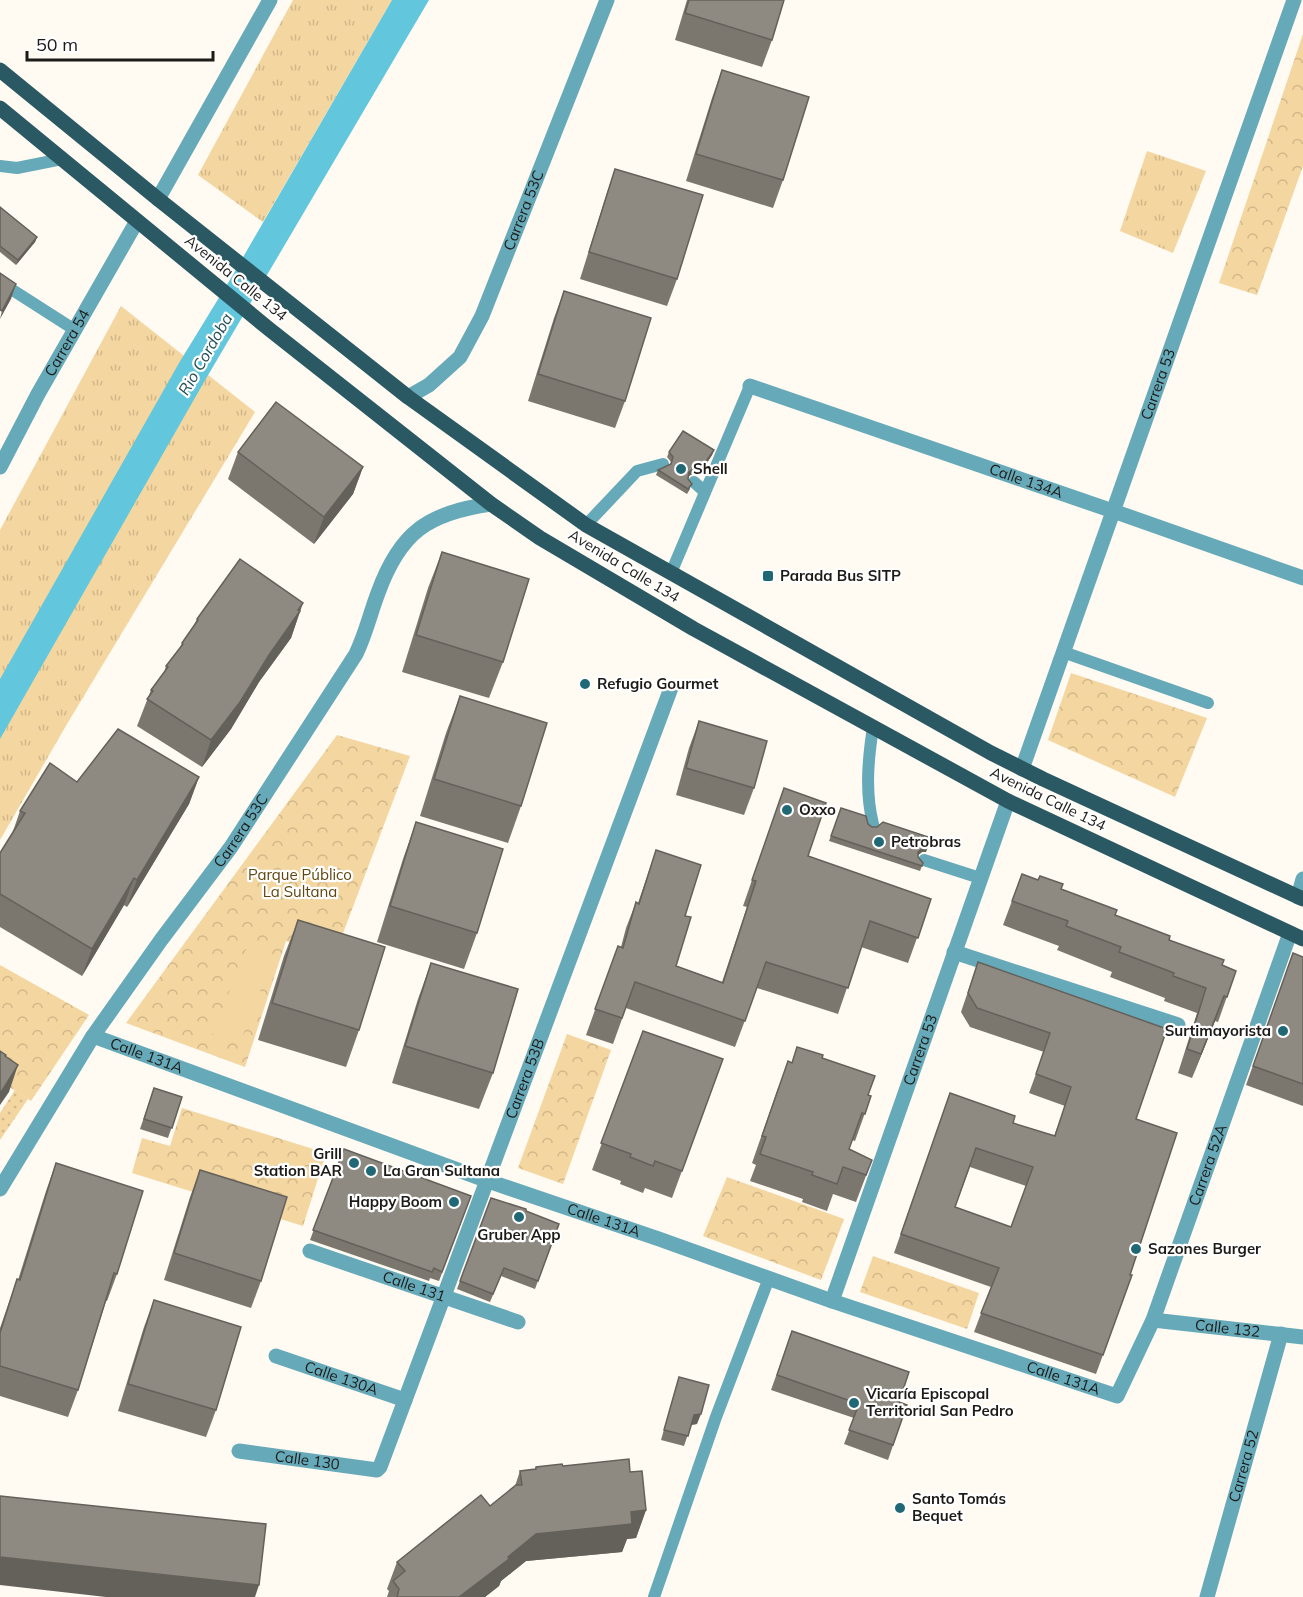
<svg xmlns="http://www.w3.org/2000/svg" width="1303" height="1597" font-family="Mulish,sans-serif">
<defs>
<pattern id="grass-tufts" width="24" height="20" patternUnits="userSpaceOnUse" patternTransform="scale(1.5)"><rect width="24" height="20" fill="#f4d6a0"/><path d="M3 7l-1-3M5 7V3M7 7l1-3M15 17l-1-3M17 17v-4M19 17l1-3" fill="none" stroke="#d1b789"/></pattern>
<pattern id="park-crowns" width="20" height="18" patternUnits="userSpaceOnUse" patternTransform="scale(1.5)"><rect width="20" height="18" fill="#f4d6a0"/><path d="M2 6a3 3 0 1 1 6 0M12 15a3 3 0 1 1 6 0" fill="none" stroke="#d1b789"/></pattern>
<pattern id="garden-dots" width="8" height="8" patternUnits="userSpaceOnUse" patternTransform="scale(1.5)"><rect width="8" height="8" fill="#f4d6a0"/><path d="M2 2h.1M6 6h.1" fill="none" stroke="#d1b789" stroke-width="1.8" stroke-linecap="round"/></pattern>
</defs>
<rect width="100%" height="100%" fill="#fffaf2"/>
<!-- grass -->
<g fill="url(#grass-tufts)">
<polygon points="293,0 392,0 263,222 198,175"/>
<polygon points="1147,151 1206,171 1173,253 1120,231"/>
<polygon points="121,306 255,412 67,724 0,840 0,530"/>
</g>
<!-- park -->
<g fill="url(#park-crowns)">
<polygon points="1303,34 1303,166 1257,295 1219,283"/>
<polygon points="1071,673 1207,718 1175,797 1048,740"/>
<polygon points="337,735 410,756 334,957 286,941 245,1067 126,1023"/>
<polygon points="0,965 89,1015 31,1101 0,1081"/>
<polygon points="567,1034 611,1050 563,1184 518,1168"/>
<polygon points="182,1108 326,1153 303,1226 132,1173 142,1138 170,1146"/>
<polygon points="727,1177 844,1219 821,1280 703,1236"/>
<polygon points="873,1256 979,1293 967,1329 860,1292"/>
</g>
<!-- garden -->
<polygon fill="url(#garden-dots)" points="15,1090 28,1099 0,1140 0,1113"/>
<!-- pitch -->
<polygon fill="#f4d6a0" points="248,945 274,956 239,1045 212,1034"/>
<!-- water -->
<polygon fill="#62c7dd" points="392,0 429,0 204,382 0,739 0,679 179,363 231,278"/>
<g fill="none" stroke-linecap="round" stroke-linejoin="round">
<!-- lane -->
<g stroke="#66a9b8" stroke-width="12">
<polyline points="0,166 17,168 62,159"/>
<polyline points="0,282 75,330"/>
<polyline points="694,482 705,492"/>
<polyline points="586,525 637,471 663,464"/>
<polyline points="671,573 750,386"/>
<polyline points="1063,652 1208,703"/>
<path d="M873,727C868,760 865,792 873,824"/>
<polyline points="924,860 980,878"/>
<polyline points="654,1597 716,1417 769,1278"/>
</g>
<!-- street -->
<g stroke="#66a9b8" stroke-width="15">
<polyline points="158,199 270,0"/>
<path id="s1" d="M750,386L1113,511L1303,578"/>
<path id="s2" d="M408,397L429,385L460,357L482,316L607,0"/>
<path id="s3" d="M0,467L38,394L137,221"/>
<path id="s4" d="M1022,769L1294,0"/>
<polyline points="1298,897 1303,879"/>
<polyline points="954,952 1178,1025"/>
<path id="s5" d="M93,1036L488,1181L659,1239L832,1301L1117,1396L1153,1320L1290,933"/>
<path id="s6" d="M0,1189L93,1036L161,940L231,847L356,654C366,633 370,614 378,593C400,532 428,513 491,504"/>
<path id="s7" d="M310,1251L518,1322"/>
<path id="s8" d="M832,1301L1008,801"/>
<path id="s9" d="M1153,1320L1303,1337"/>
<path id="s10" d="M276,1356L405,1400"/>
<path id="s11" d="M239,1451L377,1470L380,1467L671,688"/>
<path id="s12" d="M1207,1597L1281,1334"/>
</g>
<!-- primary -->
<g stroke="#2a5964" stroke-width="15">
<polyline points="0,70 158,199 408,397 586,525 991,753 1043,779 1303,899"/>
<polyline points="0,108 269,329 491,504 540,538 694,629 1008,801 1303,939"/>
</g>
</g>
<!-- wall -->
<g fill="#7b776f" fill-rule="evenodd">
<polygon points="687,0 784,0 772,40 762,67 675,40"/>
<polygon points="722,70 783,180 773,208 686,181 712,98"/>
<polygon points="615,169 677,279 667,306 580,279 606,196"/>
<polygon points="0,207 37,237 35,242 16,265 0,252"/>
<polygon points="564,291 625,401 615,428 528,401 554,318"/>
<polygon points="714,450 712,455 699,475 692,474 688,476 688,479 690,489 687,494 656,475 658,470 670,465 671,462 667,457 669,452"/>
<polygon points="238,452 363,467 353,494 314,544 228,479"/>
<polygon points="442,552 503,662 489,698 402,672 428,588"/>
<polygon points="300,611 291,638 259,682 231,729 202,767 137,726 151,690 164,673 166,666 180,648 182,643 194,625 197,619"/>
<polygon points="460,696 521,806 508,843 420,816 446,733"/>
<polygon points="699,721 754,788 744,815 676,795 689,748"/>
<polygon points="199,777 189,804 127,907 124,905 82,976 0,927 0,853 12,834 20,811 77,782"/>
<polygon points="784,788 808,856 931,899 908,963 861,947 838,1014 757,988 735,1047 626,1008 613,1044 586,1035 618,946 621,947 626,928 636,902 638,903 656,850 685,916 676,966 722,982 747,907 743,906"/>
<polygon points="841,808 872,827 926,852 922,852 918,855 918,857 923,863 920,871 829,841"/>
<polygon points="416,822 477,933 464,969 377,942 403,859"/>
<polygon points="1022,874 1061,889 1222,965 1236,971 1218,1022 1215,1021 1192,1078 1178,1073 1197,1013 1164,1001 1165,998 1110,977 1112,972 1057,950 1059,946 1003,925"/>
<polygon points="298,920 359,1030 346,1067 258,1040 284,956"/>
<polygon points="1293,953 1303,957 1303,1106 1246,1085"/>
<path d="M978,962L1136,1119L1130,1275H1132L1096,1374L974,1332L991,1287L894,1253L950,1093L1013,1123L1054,1136L1065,1106L1029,1093L1044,1052L970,1027L961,1012ZM970,1167L1026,1186L1011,1227L955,1207Z"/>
<polygon points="431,963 493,1073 479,1109 392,1083 418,999"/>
<polygon points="643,1031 723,1059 672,1198 645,1188 643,1193 620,1184 621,1181 592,1170"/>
<polygon points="822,1058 868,1095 871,1096 855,1141 852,1140 849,1149 872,1160 856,1202 833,1194 827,1211 802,1202 803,1199 750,1181 756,1165 752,1163 778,1088 792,1063"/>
<polygon points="154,1088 182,1097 168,1138 140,1129"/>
<polygon points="344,1149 471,1196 439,1281 430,1278 429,1281 310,1240"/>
<polygon points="56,1163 117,1274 107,1301 106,1301 78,1390 68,1417 0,1396 0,1328 17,1279 18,1280 46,1191"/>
<polygon points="200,1170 261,1281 251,1308 164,1280 190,1197"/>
<polygon points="491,1198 559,1224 535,1289 501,1276 490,1302 457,1289"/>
<polygon points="154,1300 216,1410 206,1437 118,1411 144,1327"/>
<polygon points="792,1331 899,1402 907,1405 888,1460 844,1444 854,1418 771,1390"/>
<polygon points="679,1377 697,1424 691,1425 684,1446 661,1440"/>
<polygon points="563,1466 630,1472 646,1510 636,1538 627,1539 622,1552 526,1561 501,1581 499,1586 485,1597 387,1597 389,1591 387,1589 397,1562 490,1506 515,1486 520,1471 535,1469 536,1467"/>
</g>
<!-- shaded-wall -->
<g fill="#64615a">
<polygon points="37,237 35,242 16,265 18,260"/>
<polygon points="16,284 11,299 0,319 2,311"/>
<polygon points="714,450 712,455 699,475 700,470"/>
<polygon points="363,467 353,494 314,544 324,517"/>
<polygon points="694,469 692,474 688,477 689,472"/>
<polygon points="303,603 291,638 259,682 231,729 202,767 211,740"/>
<polygon points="199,777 189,804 127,907 137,880"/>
<polygon points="924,847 928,847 926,852 922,852 916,857 918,852"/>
<polygon points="134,878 124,905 82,976 92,949"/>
<polygon points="1224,996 1215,1021 1192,1078 1201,1054"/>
<polygon points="18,1065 9,1092 0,1105 0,1094"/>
<polygon points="701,1414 697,1424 690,1425 694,1415"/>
<polygon points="646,1510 636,1538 627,1539 622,1552 526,1561 501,1581 499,1586 485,1597 459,1597 536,1534 631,1512"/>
<polygon points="0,1557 259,1585 255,1597 106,1597 0,1585"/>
</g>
<!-- building -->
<g fill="#8f8a81" stroke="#64615a" stroke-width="1.5" fill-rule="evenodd">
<polygon points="689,0 784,0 772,40 685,13"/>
<polygon points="722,70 809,97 783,180 696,154"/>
<polygon points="615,169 703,195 677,279 589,252"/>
<polygon points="0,207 37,237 18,260 0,246"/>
<polygon points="0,273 16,284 2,311 0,310"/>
<polygon points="564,291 651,318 625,401 538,374"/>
<polygon points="276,402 363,467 324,517 238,452"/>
<polygon points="683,431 714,450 700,470 694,469 689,472 688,479 692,484 688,489 658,470 671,464 673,457 669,452"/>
<polygon points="442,552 529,579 503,662 416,635"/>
<polygon points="240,559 303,603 298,610 300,611 269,655 240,702 211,740 147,699 153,691 151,690 168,667 166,666 183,644 182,643 198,620 197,619"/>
<polygon points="460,696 547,723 521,806 434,779"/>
<polygon points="699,721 767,741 754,788 686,768"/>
<polygon points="118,729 199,777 137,880 134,878 92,949 0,894 0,853 25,813 20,811 50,763 77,782"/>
<polygon points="784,788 826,803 808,856 931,899 918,938 870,921 848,988 766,962 745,1021 635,982 622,1018 595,1009 618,946 623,948 636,902 639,904 656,850 701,865 685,916 691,917 676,966 723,983 756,881 752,880"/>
<polygon points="841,808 866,816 868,824 872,827 877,827 883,822 931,838 928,847 924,847 918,852 918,857 923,863 922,866 831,836"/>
<polygon points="416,822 503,849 477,933 390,906"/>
<polygon points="1022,874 1038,880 1040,876 1063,884 1061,889 1117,910 1115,915 1170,936 1169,940 1224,960 1222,965 1236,971 1227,997 1224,996 1201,1054 1187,1049 1206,988 1173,976 1174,973 1119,952 1121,947 1066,926 1068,921 1012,901"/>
<polygon points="298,920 385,947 359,1030 272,1003"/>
<polygon points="1293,953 1303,957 1303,1084 1253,1066"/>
<path d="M978,962L1167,1029L1136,1119L1177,1133L1130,1275H1132L1103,1355L981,1313L999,1268L901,1234L950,1093L1015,1116L1013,1123L1055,1136L1071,1087L1036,1074L1050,1033L977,1008L968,993ZM976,1148L1033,1167L1011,1227L955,1207Z"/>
<polygon points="431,963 518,989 493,1073 405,1046"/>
<polygon points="643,1031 723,1059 682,1171 655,1161 653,1166 630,1157 631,1154 601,1143"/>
<polygon points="797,1047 823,1055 822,1058 875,1076 868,1095 871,1096 865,1114 862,1113 849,1149 872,1160 866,1175 843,1167 837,1184 812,1175 813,1172 760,1154 766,1137 762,1136 788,1061 792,1063"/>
<polygon points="0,1051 6,1055 5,1056 18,1065 0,1094"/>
<polygon points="154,1088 182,1097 172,1128 144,1119"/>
<polygon points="344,1149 471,1196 442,1272 434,1268 432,1272 313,1230"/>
<polygon points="56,1163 143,1191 117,1274 114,1273 78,1390 0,1366 0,1333 17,1279 20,1280"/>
<polygon points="200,1170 287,1197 261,1281 174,1253"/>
<polygon points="491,1198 526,1209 526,1211 559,1224 538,1281 504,1268 493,1294 460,1281"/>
<polygon points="154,1300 241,1327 216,1410 128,1384"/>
<polygon points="792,1331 909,1372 899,1402 907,1405 893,1445 849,1430 859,1404 777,1375"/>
<polygon points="679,1377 709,1385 701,1414 694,1415 688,1436 664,1430"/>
<polygon points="629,1459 630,1472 642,1471 646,1510 631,1512 632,1524 536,1534 508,1557 509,1559 459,1597 397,1597 399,1589 393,1581 405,1571 397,1562 481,1495 490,1506 516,1485 522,1485 520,1471 536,1469 536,1467 562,1464 563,1466 573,1465"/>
<polygon points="0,1496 266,1524 259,1585 0,1557"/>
</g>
<!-- markers -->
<g fill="#216877" stroke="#fff" stroke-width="2">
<circle cx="681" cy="469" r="6"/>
<rect x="762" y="570" width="12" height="12" rx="3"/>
<circle cx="585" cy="684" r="6"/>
<circle cx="787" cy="810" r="6"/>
<circle cx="879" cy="842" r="6"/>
<circle cx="1283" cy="1031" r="6"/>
<circle cx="354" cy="1163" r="6"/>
<circle cx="371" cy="1171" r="6"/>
<circle cx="454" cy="1202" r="6"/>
<circle cx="519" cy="1217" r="6"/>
<circle cx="1136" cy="1249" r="6"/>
<circle cx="854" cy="1403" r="6"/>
<circle cx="900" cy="1508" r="6"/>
</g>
<g text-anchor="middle" stroke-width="4.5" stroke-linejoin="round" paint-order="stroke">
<!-- street labels -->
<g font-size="15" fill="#1d1b18" stroke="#fff">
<text dy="5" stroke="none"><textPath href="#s2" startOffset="226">Carrera 53C</textPath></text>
<text transform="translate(236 278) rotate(39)" y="5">Avenida Calle 134</text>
<text dy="5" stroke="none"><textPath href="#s3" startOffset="141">Carrera 54</textPath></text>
<text dy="5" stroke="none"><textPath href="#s4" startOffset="408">Carrera 53</textPath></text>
<text dy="5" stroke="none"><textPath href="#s1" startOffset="292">Calle 134A</textPath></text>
<text transform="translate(624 566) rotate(31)" y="5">Avenida Calle 134</text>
<text transform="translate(1048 799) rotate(26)" y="5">Avenida Calle 134</text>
<text dy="5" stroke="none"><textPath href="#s6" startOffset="432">Carrera 53C</textPath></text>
<text dy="5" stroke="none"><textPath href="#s8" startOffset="266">Carrera 53</textPath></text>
<text dy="5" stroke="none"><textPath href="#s5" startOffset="57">Calle 131A</textPath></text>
<text dy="5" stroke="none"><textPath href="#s11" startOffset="558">Carrera 53B</textPath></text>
<text dy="5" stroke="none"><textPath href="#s5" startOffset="1334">Carrera 52A</textPath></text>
<text dy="5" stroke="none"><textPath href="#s5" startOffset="543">Calle 131A</textPath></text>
<text dy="5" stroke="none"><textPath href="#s7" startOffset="110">Calle 131</textPath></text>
<text dy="5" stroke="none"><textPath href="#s9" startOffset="75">Calle 132</textPath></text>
<text dy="5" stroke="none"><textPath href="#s10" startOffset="69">Calle 130A</textPath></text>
<text dy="5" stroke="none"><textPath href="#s5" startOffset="1029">Calle 131A</textPath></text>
<text dy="5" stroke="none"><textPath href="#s11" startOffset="69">Calle 130</textPath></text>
<text dy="5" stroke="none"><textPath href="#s12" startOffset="136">Carrera 52</textPath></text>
</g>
<!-- poi labels -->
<g font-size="15" font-weight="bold" fill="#1d1b18" stroke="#fff" text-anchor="start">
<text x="693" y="474">Shell</text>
<text x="780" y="581">Parada Bus SITP</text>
<text x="597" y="689">Refugio Gourmet</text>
<text x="799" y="815">Oxxo</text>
<text x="891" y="847">Petrobras</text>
<text x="1271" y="1036" text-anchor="end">Surtimayorista</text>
<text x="342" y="1159" text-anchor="end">Grill<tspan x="342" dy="17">Station BAR</tspan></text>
<text x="383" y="1176">La Gran Sultana</text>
<text x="442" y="1207" text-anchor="end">Happy Boom</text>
<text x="519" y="1240" text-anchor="middle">Gruber App</text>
<text x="1148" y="1254">Sazones Burger</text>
<text x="866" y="1399">Vicaría Episcopal<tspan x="866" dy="17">Territorial San Pedro</tspan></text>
<text x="912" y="1504">Santo Tomás<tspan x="912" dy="17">Bequet</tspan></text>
</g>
<!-- park labels -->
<g font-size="15" fill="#5f460e" stroke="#fff">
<text x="300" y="880">Parque Público<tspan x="300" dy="17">La Sultana</tspan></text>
</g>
<!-- water labels -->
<g font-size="16" font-style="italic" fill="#234f59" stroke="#fff">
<text transform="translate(205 354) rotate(-60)" y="6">Rio Cordoba</text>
</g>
</g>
<!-- scale -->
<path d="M27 51v9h186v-9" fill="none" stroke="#1d1b18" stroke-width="3"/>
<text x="36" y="51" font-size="18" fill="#1d1b18" stroke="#ffffff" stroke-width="4.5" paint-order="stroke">50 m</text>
</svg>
